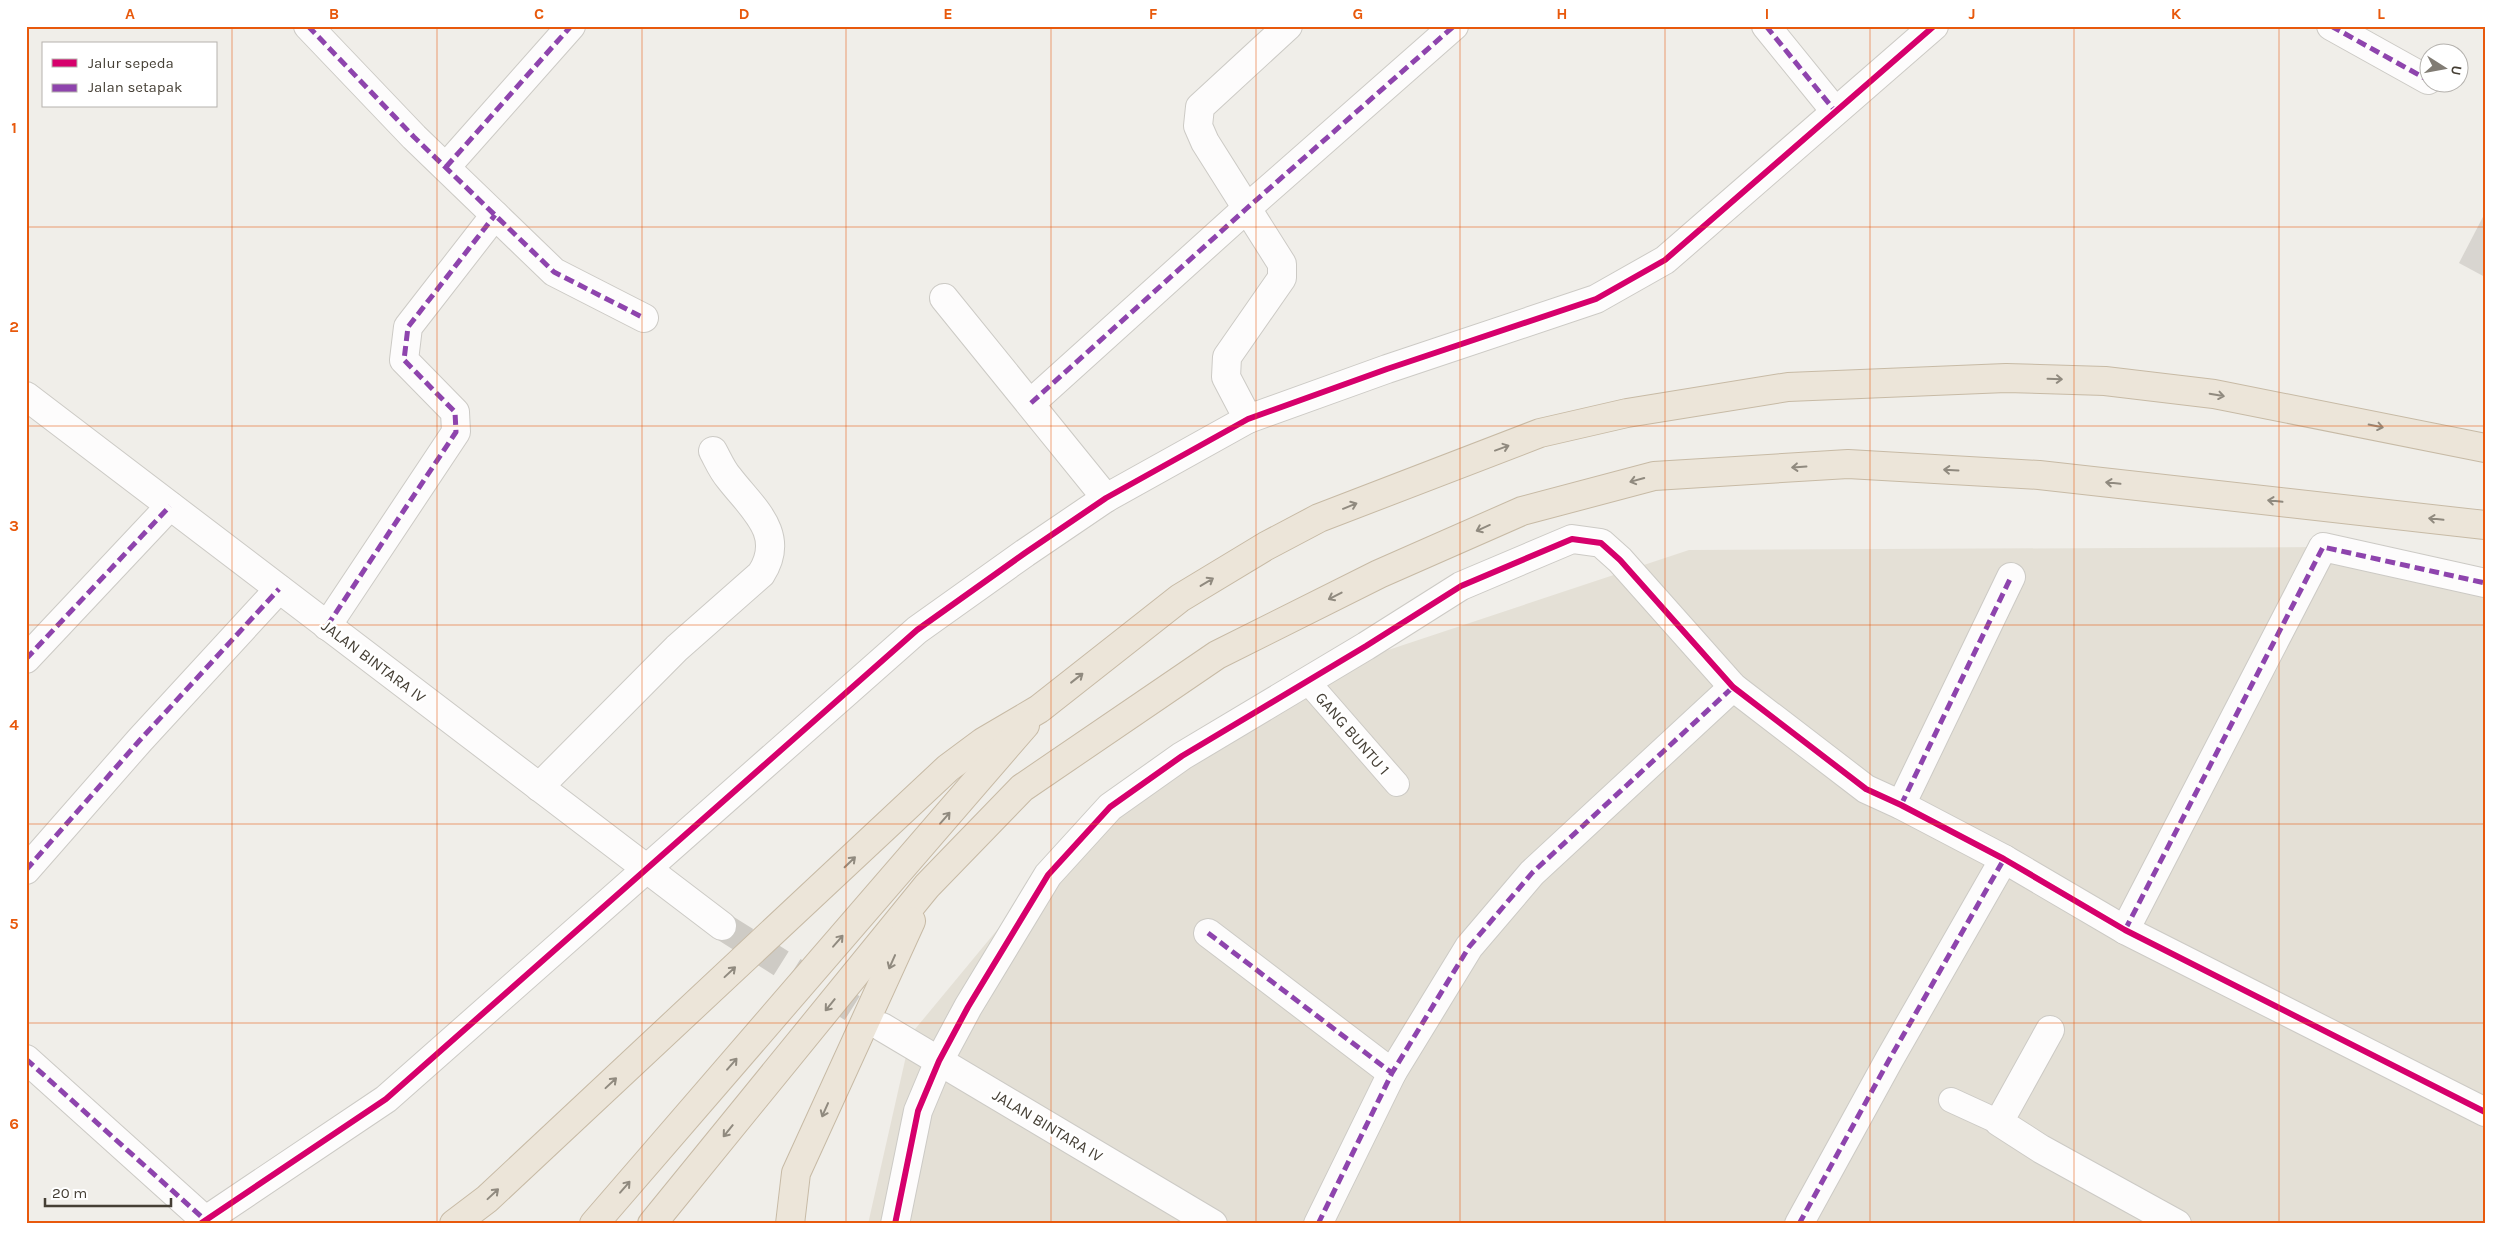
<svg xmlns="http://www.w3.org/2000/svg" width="2511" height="1250" font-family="Karla,sans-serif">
<rect width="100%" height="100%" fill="#f0eee9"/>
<!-- residential -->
<polygon fill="#e4e0d6" points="2323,547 2485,585 2485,1224 868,1224 911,1034 1080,830 1343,665 1689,550"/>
<!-- building -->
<polygon fill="#d8d5d0" points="2485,213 2485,277 2459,263"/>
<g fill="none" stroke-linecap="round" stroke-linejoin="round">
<!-- minor-tunnel -->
<polyline stroke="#cecbc5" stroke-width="28" stroke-dasharray="28 14" stroke-linecap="butt" points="722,926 882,1027"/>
<!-- service casing -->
<g stroke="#cccac5" stroke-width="26">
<g id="service">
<polyline points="1308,682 1397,784"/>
<polyline points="1951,1100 1999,1122"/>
</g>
</g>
<!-- minor casing -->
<g stroke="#cccac5" stroke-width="30">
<g id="minor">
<polyline points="308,26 414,137 554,272 644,318"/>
<polyline points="1766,26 1835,111"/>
<polyline points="2331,26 2428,80"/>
<polyline points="446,167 571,26"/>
<polyline points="944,298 1106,498"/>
<polyline points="26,396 722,926"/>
<polyline points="1031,403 1246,209 1454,26"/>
<polyline points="1248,419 1226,377 1227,357 1282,278 1282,264 1205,142 1198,126 1200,107 1288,26"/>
<polyline points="327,626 456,432 455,412 404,360 408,327 495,215"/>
<polyline points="26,659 170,506"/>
<path d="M539,787L677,648L761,574C787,534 752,508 729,478C722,470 718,460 713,451"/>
<polyline points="1901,805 2011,577"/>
<polyline points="26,870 140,740 279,589"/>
<polyline points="2125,930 2323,547 2485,583"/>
<polyline points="1208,933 1392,1073"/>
<polyline points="882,1027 1213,1224"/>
<polyline points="2050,1030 1999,1122 2041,1149 2177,1224"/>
<polyline points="26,1059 205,1220"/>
<polyline points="200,1224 386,1099 917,630 1025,553 1106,498 1248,419 1387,369 1596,299 1665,260 1934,26"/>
<polyline points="895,1224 918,1111 939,1061 968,1007 1048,875 1110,807 1182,756 1366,646 1461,586 1572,539 1601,543 1620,560 1733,687 1866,789 1901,805 2004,859 2125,930 2485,1112"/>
<polyline points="1318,1224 1392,1073 1469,947 1532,873 1733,687"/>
<polyline points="1799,1224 1889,1060 2004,859"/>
</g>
</g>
<!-- motorway casing -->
<g stroke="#c7baa5" stroke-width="30">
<g id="motorway">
<polyline points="454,1224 487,1199 948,768 983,742 1039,709 1180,598 1266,546 1319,518 1540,433 1627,413 1788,387 2006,378 2105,381 2214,394 2485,448"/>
<polyline points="594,1224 1025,725"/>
<polyline points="652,1224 927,886 1022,788 1217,655 1379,574 1522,511 1654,476 1848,464 2039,475 2485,525"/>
<polyline points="790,1224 796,1173 911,921"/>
</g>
</g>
<!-- service -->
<use href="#service" stroke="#fdfcfc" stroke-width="24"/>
<!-- minor -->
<use href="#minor" stroke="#fdfcfc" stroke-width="28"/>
<!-- motorway -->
<use href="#motorway" stroke="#ece5d9" stroke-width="28"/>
<!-- quiet -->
<g stroke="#8e44ad" stroke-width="5" stroke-dasharray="10 5" stroke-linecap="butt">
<polyline points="308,26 414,137 554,272 644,318"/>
<polyline points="1766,26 1835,111 1838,108"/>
<polyline points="2331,26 2428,80"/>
<polyline points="2433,82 2437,85"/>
<polyline points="446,167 571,26"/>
<polyline points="1031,403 1246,209 1454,26"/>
<polyline points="327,626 456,432 455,412 404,360 408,327 495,215"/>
<polyline points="26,659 170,506"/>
<polyline points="1901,805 2011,577"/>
<polyline points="26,870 140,740 279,589"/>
<polyline points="2125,930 2323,547 2485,583"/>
<polyline points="1208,933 1392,1073"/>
<polyline points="26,1059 205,1220"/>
<polyline points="1318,1224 1392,1073 1469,947 1532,873 1733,687"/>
<polyline points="1799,1224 1889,1060 2004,859"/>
</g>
<!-- cycleway casing -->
<g stroke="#fff" stroke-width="9">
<g id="cycleway">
<polyline points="200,1224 386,1099 917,630 1025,553 1106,498 1248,419 1387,369 1596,299 1665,260 1934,26"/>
<polyline points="895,1224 918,1111 939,1061 968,1007 1048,875 1110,807 1182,756 1366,646 1461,586 1572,539 1601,543 1620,560 1733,687 1866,789 1901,805 2004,859 2125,930 2485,1112"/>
</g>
</g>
<!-- cycleway -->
<use href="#cycleway" stroke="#d6006c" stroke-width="6"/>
</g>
<!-- one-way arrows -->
<defs><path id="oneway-shaft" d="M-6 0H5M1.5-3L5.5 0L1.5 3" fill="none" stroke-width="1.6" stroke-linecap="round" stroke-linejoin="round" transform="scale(1.25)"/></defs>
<g stroke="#908a7f">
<use href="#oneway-shaft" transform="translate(2055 379) rotate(2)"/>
<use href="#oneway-shaft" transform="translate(2217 395) rotate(10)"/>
<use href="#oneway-shaft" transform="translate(2376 426) rotate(11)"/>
<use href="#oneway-shaft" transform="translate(1502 448) rotate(-20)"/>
<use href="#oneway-shaft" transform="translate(1799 467) rotate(176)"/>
<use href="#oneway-shaft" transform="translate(1951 470) rotate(-177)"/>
<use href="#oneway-shaft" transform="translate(1637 480) rotate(165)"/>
<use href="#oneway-shaft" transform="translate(2113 483) rotate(-174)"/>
<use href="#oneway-shaft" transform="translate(2275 501) rotate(-174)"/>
<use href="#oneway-shaft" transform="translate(1350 506) rotate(-22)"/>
<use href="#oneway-shaft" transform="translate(2436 519) rotate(-174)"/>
<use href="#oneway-shaft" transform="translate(1483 528) rotate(156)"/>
<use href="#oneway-shaft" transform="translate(1207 582) rotate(-31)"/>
<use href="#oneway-shaft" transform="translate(1335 596) rotate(153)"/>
<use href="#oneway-shaft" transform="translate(1077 678) rotate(-38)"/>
<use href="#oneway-shaft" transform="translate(945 818) rotate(-49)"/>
<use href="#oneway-shaft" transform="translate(850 862) rotate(-44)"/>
<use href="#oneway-shaft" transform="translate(838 941) rotate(-49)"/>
<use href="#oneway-shaft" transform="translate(892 962) rotate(114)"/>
<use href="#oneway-shaft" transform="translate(730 972) rotate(-43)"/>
<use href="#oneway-shaft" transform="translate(830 1005) rotate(129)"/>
<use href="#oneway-shaft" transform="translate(732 1064) rotate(-49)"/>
<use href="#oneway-shaft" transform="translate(611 1083) rotate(-43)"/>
<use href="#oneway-shaft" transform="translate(825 1110) rotate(114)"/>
<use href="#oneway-shaft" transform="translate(728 1131) rotate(129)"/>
<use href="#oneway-shaft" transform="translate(625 1187) rotate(-49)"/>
<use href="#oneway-shaft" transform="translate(493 1194) rotate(-43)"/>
</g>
<!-- grid -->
<path fill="none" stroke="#e8590c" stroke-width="1" stroke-opacity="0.55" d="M232,26V1224M437,26V1224M642,26V1224M846,26V1224M1051,26V1224M1256,26V1224M1460,26V1224M1665,26V1224M1870,26V1224M2074,26V1224M2279,26V1224M26,227H2485M26,426H2485M26,625H2485M26,824H2485M26,1023H2485"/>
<g text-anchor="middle" stroke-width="5" stroke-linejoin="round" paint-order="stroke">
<!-- street labels -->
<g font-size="16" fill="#453f35" stroke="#fff">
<text transform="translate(374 661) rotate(37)" y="6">JALAN BINTARA IV</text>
<text transform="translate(1353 733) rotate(49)" y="6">GANG BUNTU 1</text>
<text transform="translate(1048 1125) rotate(31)" y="6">JALAN BINTARA IV</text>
</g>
</g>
<!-- border -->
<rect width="2511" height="1250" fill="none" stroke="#ffffff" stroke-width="55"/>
<!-- legend -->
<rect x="42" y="42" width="175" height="65" fill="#ffffff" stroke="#b5b2ae"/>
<rect x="52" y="59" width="25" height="8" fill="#d6006c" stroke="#b5b2ae"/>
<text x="88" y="68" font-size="15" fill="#453f35">Jalur sepeda</text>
<rect x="52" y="84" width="25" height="8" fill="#8e44ad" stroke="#b5b2ae"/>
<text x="88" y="92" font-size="15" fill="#453f35">Jalan setapak</text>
<!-- north arrow -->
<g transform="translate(2444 68) rotate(101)"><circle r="24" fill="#ffffff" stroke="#b5b2ae"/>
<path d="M0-4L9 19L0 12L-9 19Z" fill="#817c74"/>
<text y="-8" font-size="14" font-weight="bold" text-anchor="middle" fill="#453f35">U</text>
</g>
<!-- scale -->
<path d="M45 1198v8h126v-8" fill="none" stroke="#453f35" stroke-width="2.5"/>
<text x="52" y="1198" font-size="15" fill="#453f35" stroke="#ffffff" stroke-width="4" paint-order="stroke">20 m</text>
<rect x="28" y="28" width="2456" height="1194" fill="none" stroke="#e8590c" stroke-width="2"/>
<g font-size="16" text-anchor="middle" font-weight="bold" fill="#e8590c">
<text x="130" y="19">A</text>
<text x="334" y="19">B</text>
<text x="539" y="19">C</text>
<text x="744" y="19">D</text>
<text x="948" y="19">E</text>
<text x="1153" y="19">F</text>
<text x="1358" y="19">G</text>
<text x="1562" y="19">H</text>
<text x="1767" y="19">I</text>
<text x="1972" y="19">J</text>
<text x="2176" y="19">K</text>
<text x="2381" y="19">L</text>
<text x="14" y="133">1</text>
<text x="14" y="332">2</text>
<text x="14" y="531">3</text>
<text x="14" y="730">4</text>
<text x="14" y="929">5</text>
<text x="14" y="1129">6</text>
</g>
</svg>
